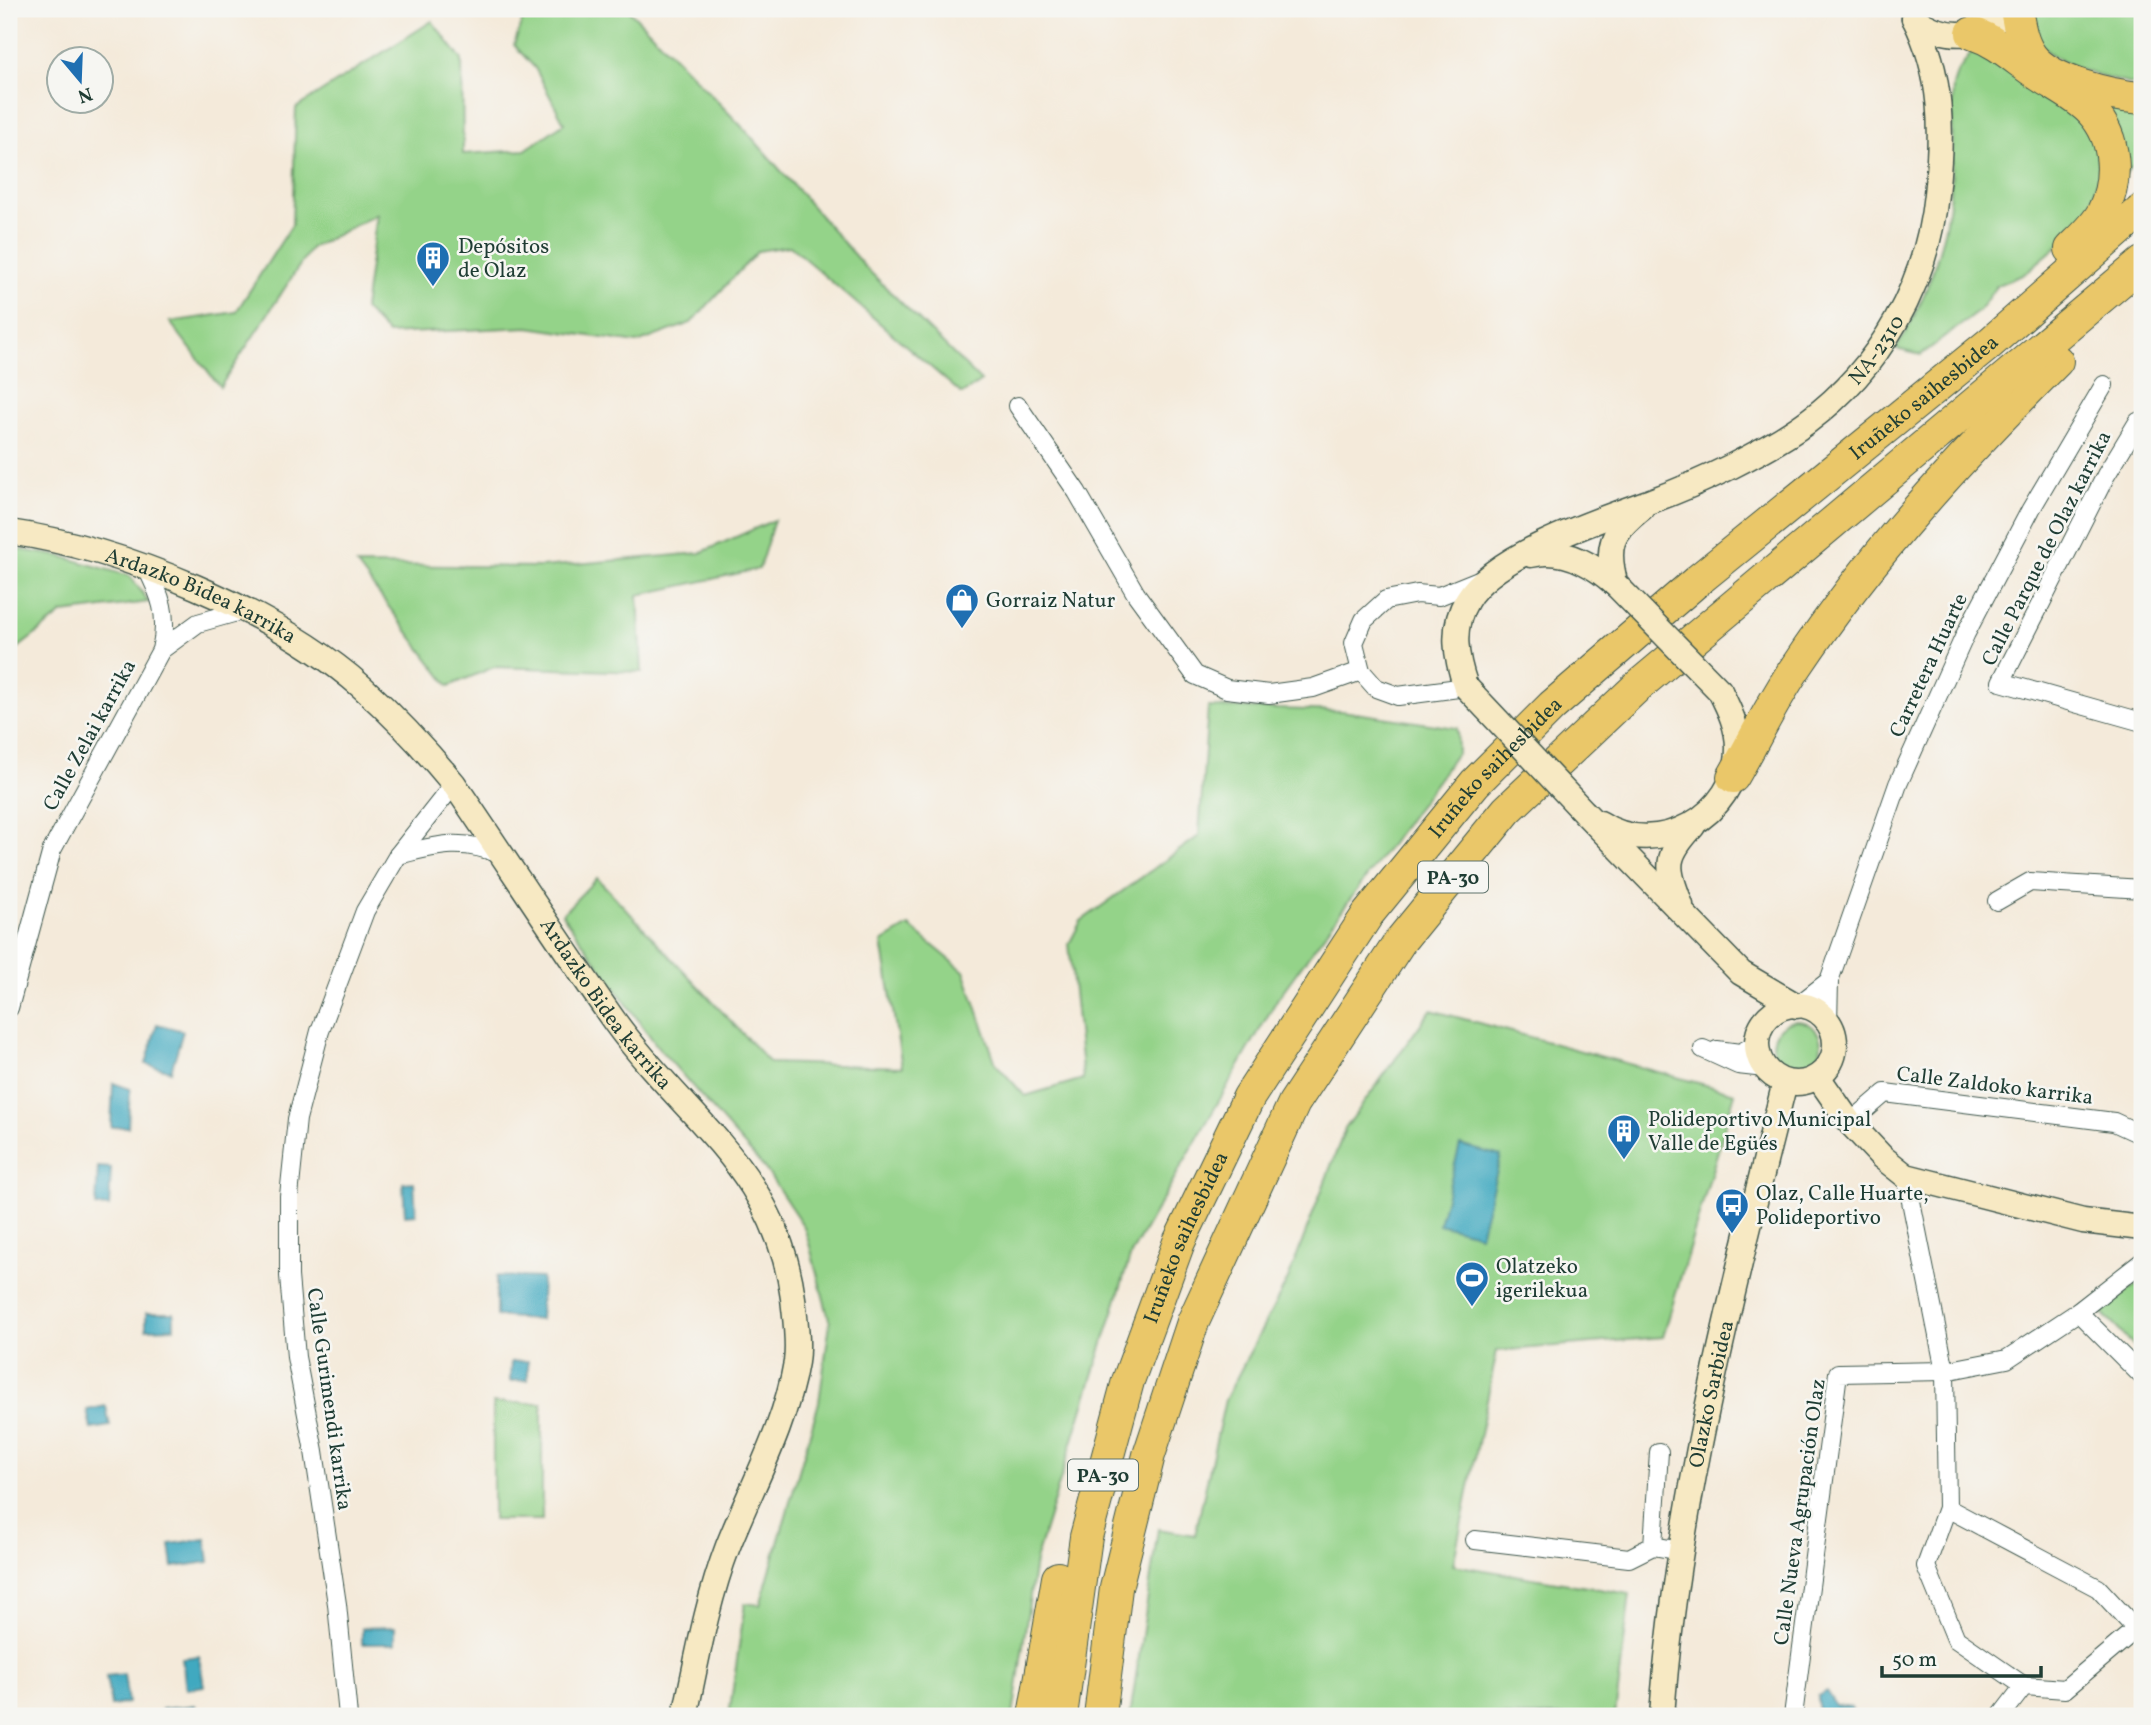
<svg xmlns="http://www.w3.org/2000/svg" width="2151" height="1725" font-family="Vollkorn,serif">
<rect width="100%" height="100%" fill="#f6f6f2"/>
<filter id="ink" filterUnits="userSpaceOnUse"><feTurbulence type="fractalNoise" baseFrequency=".0143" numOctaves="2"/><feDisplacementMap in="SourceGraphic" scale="14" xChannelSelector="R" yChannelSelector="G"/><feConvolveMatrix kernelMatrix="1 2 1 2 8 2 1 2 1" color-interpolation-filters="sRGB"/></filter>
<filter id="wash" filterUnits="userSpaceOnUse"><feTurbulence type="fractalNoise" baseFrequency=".00686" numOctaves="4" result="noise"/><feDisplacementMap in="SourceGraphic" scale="28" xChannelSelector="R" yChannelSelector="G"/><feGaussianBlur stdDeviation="1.57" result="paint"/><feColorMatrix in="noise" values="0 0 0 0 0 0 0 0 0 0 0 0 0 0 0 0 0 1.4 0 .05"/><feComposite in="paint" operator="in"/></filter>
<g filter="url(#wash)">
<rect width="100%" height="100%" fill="#f4eada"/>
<!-- green -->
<g fill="#94d389" stroke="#5a885e" stroke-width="2">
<polygon points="526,9 628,9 748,133 863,265 981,381 962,394 790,246 758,251 691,323 637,343 528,327 388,334 364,309 377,214 311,248 220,387 170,322 236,312 292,225 296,108 432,21 462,60 463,154 525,150 564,123 535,68 514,45"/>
<path d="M2030,9H2142V86C2112,81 2050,66 2034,36C2031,29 2031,16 2030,9Z"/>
<path d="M1974,49L2068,104L2095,141L2099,172L2092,204L2068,237L2023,275L1997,285L1979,311L1921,355L1896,349C1927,298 1947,242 1951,182C1954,150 1951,118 1953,86L1957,73Z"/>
<polygon points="2101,106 2142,108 2142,158 2122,176"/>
<polygon points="774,520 759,569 638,595 642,672 494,667 449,686 357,565 542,567 700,553"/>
<polygon points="9,548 60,556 130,576 149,602 63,613 9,655"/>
<polygon points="1208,707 1342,711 1457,728 1458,752 1278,998 1131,1254 1035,1561 1013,1716 729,1716 745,1603 760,1605 819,1402 830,1323 809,1243 804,1227 766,1170 657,1046 562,914 597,878 770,1063 902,1067 882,942 909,926 964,971 996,1064 1025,1096 1083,1079 1069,944 1081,921 1199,836"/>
<polygon points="1431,1010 1735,1093 1663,1337 1497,1351 1453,1565 1630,1594 1615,1716 1130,1716 1158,1529 1195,1535 1225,1400 1288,1279 1345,1129"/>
<circle cx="1797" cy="1045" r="24"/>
<polygon points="2142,1282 2142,1354 2097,1308"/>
<rect x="493" y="1403" width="49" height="117"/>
</g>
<!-- water -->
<g fill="#40a9c0" stroke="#30737a" stroke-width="2">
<polygon points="157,1024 183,1031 171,1071 146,1064"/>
<polygon points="113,1083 130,1089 128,1127 111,1127"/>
<polygon points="1460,1145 1501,1156 1480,1235 1439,1224"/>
<polygon points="98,1167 111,1168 109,1207 96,1206"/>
<polygon points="414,1182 416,1214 405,1215 403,1183"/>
<polygon points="496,1276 542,1278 540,1320 496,1316"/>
<polygon points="146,1313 174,1313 174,1328 146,1329"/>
<polygon points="528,1361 528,1380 510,1381 511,1362"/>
<polygon points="106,1406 110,1426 91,1429 87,1410"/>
<polygon points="206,1539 209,1562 173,1567 170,1544"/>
<polygon points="395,1627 395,1644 362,1644 362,1628"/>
<polygon points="199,1656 204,1686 186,1689 182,1658"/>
<polygon points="124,1674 128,1703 111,1706 106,1676"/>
<polygon points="1826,1691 1835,1705 1851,1707 1854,1716 1818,1716 1818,1696"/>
<polygon points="195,1705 197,1716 163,1716 162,1709"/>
</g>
</g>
<g filter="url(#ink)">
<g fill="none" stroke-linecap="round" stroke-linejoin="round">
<!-- street casing -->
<g stroke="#3f574d" stroke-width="20">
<g id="street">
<polyline points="1018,406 1077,492 1136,594 1195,675 1227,689 1269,694 1313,688 1361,671"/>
<polyline points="2142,423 2138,422 2106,475 2001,682 2142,722"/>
<polyline points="161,650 198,623 244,610"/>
<polyline points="1466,687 1398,696 1376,688 1361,671 1354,643 1364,620 1386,600 1417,594 1439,596 1481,579"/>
<path d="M398,855C438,845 463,838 502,855"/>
<polyline points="1997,901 2030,882 2142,889"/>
<polyline points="1797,1006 1829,981"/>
<path d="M9,1008L52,850L161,650C169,616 161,595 145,565"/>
<polyline points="1828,1023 1829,981 1898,784 1966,633 2031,509 2104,385"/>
<polyline points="1703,1049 1738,1065 1765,1068"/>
<polyline points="1717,1050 1740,1053 1757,1044"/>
<polyline points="1850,1123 1885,1093 2114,1122 2142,1135"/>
<polyline points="2078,1312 2142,1376"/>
<polyline points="1947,1508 1945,1371 2007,1359 2078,1312 2142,1262"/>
<polyline points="1475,1540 1629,1558 1653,1546 1681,1551"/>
<polyline points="1653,1546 1659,1452"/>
<polyline points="348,1716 337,1604 314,1451 296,1357 289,1276 289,1196 297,1119 320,1031 365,911 398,855 454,784"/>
<polyline points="1793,1716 1838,1373 1945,1371 1906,1176"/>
<polyline points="2001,1716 2024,1686 1956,1639 1926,1566 1947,1508 2098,1588 2136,1629 2065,1689 2024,1686"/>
</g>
</g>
<!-- secondary casing -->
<g stroke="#3f574d" stroke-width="27">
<g id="secondary">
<path d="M1914,18C1942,40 1985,41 2007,9"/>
<path id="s1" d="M9,532C122,548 276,611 362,687C395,717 426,750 454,784C508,863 560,944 615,1022C686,1120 776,1169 793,1298C795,1318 799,1342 796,1362C785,1428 752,1485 728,1546C707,1601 697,1659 685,1716"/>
<path d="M1531,555C1563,547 1593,564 1616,585"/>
<path d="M1616,585C1605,546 1611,533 1641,509"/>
<path id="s2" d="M1466,687C1456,658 1450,628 1467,600C1493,555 1601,519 1651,501C1698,484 1766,452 1807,422C1880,368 1927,285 1936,194C1943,133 1943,74 1914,18"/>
<polyline points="1585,813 1741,973 1797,1006"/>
<path d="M1600,823C1657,861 1738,815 1738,748C1738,727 1729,709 1720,691"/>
<path d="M1681,905C1666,866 1664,857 1693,826"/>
<circle cx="1796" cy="1044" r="39"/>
<polyline points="1818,1077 1850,1123 1882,1157 1906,1176 2083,1221 2142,1228"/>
<path id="s3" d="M1662,1716C1677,1501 1733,1290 1785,1082"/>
</g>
</g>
<!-- highway casing -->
<g stroke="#3f574d" stroke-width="34">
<g id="highway">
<path d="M2016,9C2019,25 2021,42 2031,56C2050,82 2112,96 2142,98"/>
<path d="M1972,33C1999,42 2016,60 2039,75C2057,87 2077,96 2092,112C2117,139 2118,180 2103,212C2096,226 2082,238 2071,249"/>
<path d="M1733,777C1754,741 1772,702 1796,667C1871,554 1962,456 2057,361"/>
<polyline points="1034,1716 1058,1578"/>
<path id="s4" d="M1061,1716L1086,1537L1128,1381L1179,1242L1249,1097L1368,914L1475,783L1552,706L1697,581L1989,344L2142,210"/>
<polyline points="1100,1716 1116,1588 1149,1455 1193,1322 1294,1103 1401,940 1507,810 1638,686 2142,263"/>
</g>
</g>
<!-- street -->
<use href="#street" stroke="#fff" stroke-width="18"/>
<!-- secondary -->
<use href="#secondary" stroke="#f7e9c3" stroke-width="24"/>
<!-- highway -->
<use href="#highway" stroke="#eac769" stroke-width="32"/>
<!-- secondary-bridge casing -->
<g stroke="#3f574d" stroke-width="27" stroke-linecap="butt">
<g id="secondary-bridge">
<polyline points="1616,585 1720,691"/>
<polyline points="1466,687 1585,813"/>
</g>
</g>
<!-- secondary-bridge -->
<use href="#secondary-bridge" stroke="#f7e9c3" stroke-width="24"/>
</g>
</g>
<!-- icons -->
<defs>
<g id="building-pin" transform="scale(1.75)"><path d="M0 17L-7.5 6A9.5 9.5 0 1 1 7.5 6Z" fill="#1f6fb2" stroke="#f6f6f2"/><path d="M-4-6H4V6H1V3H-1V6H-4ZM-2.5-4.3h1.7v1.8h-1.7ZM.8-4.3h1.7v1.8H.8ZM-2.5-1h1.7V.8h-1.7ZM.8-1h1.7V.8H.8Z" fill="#fff"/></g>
<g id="shop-pin" transform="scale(1.75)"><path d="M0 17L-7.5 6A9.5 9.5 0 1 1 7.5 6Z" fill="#1f6fb2" stroke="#f6f6f2"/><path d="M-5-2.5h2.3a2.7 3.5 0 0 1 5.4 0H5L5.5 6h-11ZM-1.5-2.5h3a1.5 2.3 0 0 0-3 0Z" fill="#fff"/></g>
<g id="bus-pin" transform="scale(1.75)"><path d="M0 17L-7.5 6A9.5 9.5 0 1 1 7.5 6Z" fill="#1f6fb2" stroke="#f6f6f2"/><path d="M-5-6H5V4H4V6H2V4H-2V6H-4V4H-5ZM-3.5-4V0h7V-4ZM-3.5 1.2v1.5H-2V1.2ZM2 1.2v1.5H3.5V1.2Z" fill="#fff"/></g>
<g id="stadium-pin" transform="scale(1.75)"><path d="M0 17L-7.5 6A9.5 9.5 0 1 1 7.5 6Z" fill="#1f6fb2" stroke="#f6f6f2"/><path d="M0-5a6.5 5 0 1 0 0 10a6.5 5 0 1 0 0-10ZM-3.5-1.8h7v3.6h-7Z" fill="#fff"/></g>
</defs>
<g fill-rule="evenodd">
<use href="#building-pin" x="433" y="258"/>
<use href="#shop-pin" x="962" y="600"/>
<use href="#building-pin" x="1624" y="1131"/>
<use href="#bus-pin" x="1732" y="1205"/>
<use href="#stadium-pin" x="1472" y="1278"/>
</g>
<g text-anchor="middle" stroke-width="5" stroke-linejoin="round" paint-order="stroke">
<!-- shield labels -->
<g fill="#f6f6f2" stroke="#60746d" stroke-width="2">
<rect x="1418" y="861.5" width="70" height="31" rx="5"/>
<rect x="1068" y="1459.5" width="70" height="31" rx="5"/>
</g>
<g font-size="19" font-weight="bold" fill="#1f3d34">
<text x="1453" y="884">PA-30</text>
<text x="1103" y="1482">PA-30</text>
</g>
<!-- poi labels -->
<g font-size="21" fill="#1f3d34" stroke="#f6f6f2" text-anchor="start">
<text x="458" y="253">Depósitos<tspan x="458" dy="24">de Olaz</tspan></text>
<text x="986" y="607">Gorraiz Natur</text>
<text x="1648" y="1126">Polideportivo Municipal<tspan x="1648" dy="24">Valle de Egüés</tspan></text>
<text x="1756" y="1200">Olaz, Calle Huarte,<tspan x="1756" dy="24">Polideportivo</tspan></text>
<text x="1496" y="1273">Olatzeko<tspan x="1496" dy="24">igerilekua</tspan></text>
</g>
<!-- street labels -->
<g font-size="21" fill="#1f3d34" stroke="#f6f6f2">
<text dy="7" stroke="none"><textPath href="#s2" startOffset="578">NA-2310</textPath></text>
<text dy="7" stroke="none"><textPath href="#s4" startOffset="1631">Iruñeko saihesbidea</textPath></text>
<text transform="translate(2046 548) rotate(-63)" y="7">Calle Parque de Olaz karrika</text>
<text dy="7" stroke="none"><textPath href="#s1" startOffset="203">Ardazko Bidea karrika</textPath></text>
<text transform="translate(1928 665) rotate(-65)" y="7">Carretera Huarte</text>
<text transform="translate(89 735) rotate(-61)" y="7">Calle Zelai karrika</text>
<text dy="7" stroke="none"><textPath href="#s4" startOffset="1064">Iruñeko saihesbidea</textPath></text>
<text dy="7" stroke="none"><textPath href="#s1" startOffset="791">Ardazko Bidea karrika</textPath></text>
<text transform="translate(1995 1085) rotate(7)" y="7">Calle Zaldoko karrika</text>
<text dy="7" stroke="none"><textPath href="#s4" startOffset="497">Iruñeko saihesbidea</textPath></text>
<text dy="7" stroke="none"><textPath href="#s3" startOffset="326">Olazko Sarbidea</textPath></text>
<text transform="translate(330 1399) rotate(82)" y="7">Calle Gurimendi karrika</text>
<text transform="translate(1799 1512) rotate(-82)" y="7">Calle Nueva Agrupación Olaz</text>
</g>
</g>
<!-- margin -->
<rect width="2151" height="1725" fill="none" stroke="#f6f6f2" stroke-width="35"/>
<!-- north arrow -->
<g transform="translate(80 80) rotate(161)"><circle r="33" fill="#f6f6f2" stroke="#a0aca6" stroke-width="2"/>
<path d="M0-5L12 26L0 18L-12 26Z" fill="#1f6fb2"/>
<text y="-10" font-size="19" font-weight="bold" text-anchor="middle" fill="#1f3d34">N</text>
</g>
<!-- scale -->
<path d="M1882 1666v10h159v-10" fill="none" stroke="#1f3d34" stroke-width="3.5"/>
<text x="1892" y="1666" font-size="21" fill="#1f3d34" stroke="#f6f6f2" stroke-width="5" paint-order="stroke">50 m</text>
</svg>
